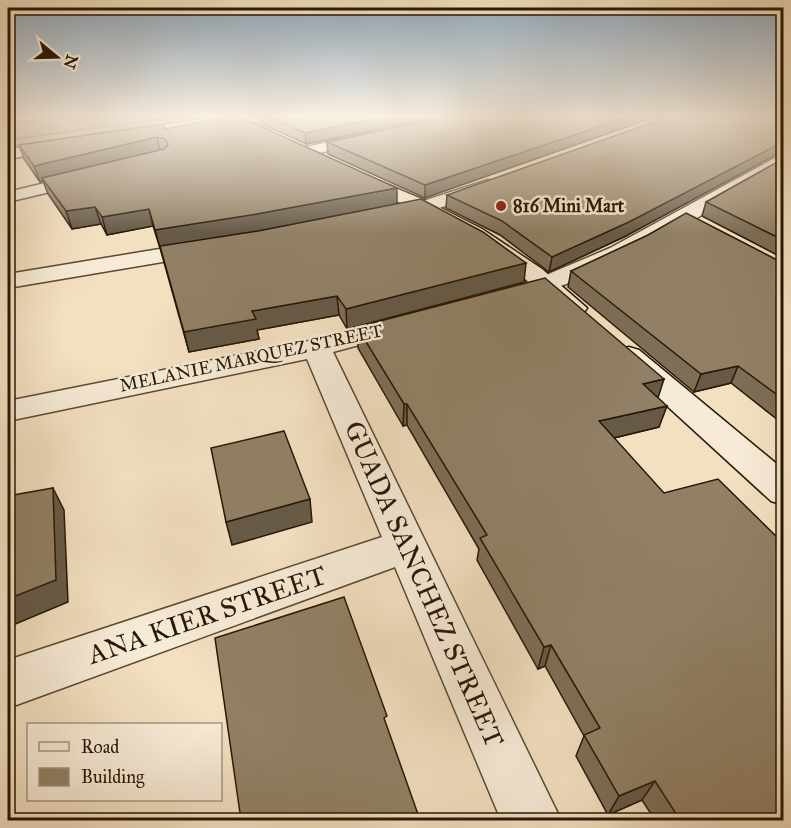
<svg xmlns="http://www.w3.org/2000/svg" width="791" height="828" font-family="'IM FELL Great Primer',serif">
<rect width="100%" height="100%" fill="#f3e0c1"/>
<filter id="stains"><feTurbulence type="fractalNoise" baseFrequency=".00333" numOctaves="4"/><feColorMatrix values="0 0 0 0 .2 0 0 0 0 .09 0 0 0 0 .02 0 0 0 .5 -.17"/></filter>
<radialGradient id="worn" r=".72"><stop offset=".6" stop-color="#630" stop-opacity="0"/><stop offset="1" stop-color="#630" stop-opacity=".3"/></radialGradient>
<!-- water -->
<polygon fill="#ae9c81" stroke="#78674f" stroke-width="1.5" points="60,117 213,117 8,146 8,123"/>
<g fill="none" stroke-linecap="round" stroke-linejoin="round">
<!-- shore -->
<g stroke="#6a5a42" stroke-width="1.5">
<polyline points="51,117 51,123 54,125 116,117"/>
<polyline points="8,140 172,117"/>
</g>
<!-- pedestrian casing -->
<g stroke="#5a4a33" stroke-width="3">
<polygon id="pedestrian" points="90,172 96,173 99,177 96,181 8,202 8,192"/>
</g>
<!-- minor casing -->
<g stroke="#5a4a33" stroke-width="3">
<g id="minor">
<polygon points="240,117 273,117 266,121 234,124 232,121 234,118"/>
<polygon points="370,133 375,134 377,137 375,140 302,157 294,152 296,149"/>
<path d="M784,153V165C706,211 630,265 543,292C530,296 517,303 503,299L499,294L503,289L539,278L610,248Z"/>
<polygon points="401,317 411,319 415,325 411,331 333,352 561,820 501,820 395,567 8,708 8,660 382,537 307,359 8,421 8,401 314,340"/>
</g>
</g>
<!-- tertiary casing -->
<g stroke="#5a4a33" stroke-width="3">
<g id="tertiary">
<polygon points="488,180 494,181 497,185 494,189 431,211 388,220 381,218 378,214 381,210 420,202"/>
<polygon points="208,241 216,243 219,248 216,253 8,288 8,274"/>
</g>
</g>
<!-- secondary casing -->
<g stroke="#271804" stroke-width="3">
<g id="secondary">
<polygon points="65,141 70,143 73,146 70,149 8,159 8,149"/>
<path d="M355,171L431,203L482,229L542,269L587,308L583,314L574,316L565,314C538,290 512,266 482,247C440,220 394,200 349,180L346,176L349,172Z"/>
<polygon points="629,347 639,350 784,470 784,505 771,501 619,362 614,356 619,350"/>
</g>
</g>
<!-- pedestrian -->
<use href="#pedestrian" fill="#f7ebd7" fill-rule="evenodd"/>
<!-- minor -->
<use href="#minor" fill="#f7ebd7" fill-rule="evenodd"/>
<!-- tertiary -->
<use href="#tertiary" fill="#f7ebd7" fill-rule="evenodd"/>
<!-- secondary -->
<use href="#secondary" fill="#f7ebd7" fill-rule="evenodd"/>
</g>
<!-- wall -->
<g fill="#7d6e58" stroke="#271804" stroke-width="1.5">
<polygon points="261,117 435,117 306,144 262,124"/>
<polygon points="445,117 425,198 328,154 327,142"/>
<polygon points="165,128 397,204 524,282 347,329 339,315 257,330 259,339 189,352 160,248 153,226 107,235 101,224 72,229 48,194 43,181 40,182 24,159 19,145"/>
<polygon points="783,159 783,258 702,216 706,202"/>
<polygon points="447,195 626,236 549,272 500,235 446,208"/>
<polygon points="781,263 783,263 783,424 731,383 694,392 568,287 571,271"/>
<polygon points="357,327 658,398 659,427 614,438 783,820 655,820 642,800 608,815 576,756 584,736 545,666 538,669 477,560 479,549 407,425 403,426 358,348"/>
</g>
<!-- shaded-wall -->
<g fill="#665a47" stroke="#271804" stroke-width="1.5">
<polygon points="385,117 435,117 306,144 305,133"/>
<polygon points="628,117 655,117 425,198 425,185"/>
<polygon points="157,137 160,151 42,178 43,181 40,182 34,166"/>
<polygon points="783,142 783,151 626,236 549,272 552,257"/>
<polygon points="397,188 397,204 260,232 160,248 155,230"/>
<polygon points="95,207 101,224 72,229 66,211"/>
<polygon points="149,209 153,226 107,235 102,217"/>
<polygon points="526,263 524,282 347,329 346,309"/>
<polygon points="337,296 339,315 257,330 259,339 189,352 184,332 252,311"/>
<polygon points="738,366 731,383 694,392 701,374"/>
<polygon points="664,379 657,401 643,384"/>
<polygon points="404,404 407,404 407,425 403,426"/>
<polygon points="667,406 659,427 593,443 599,421"/>
<polygon points="53,488 64,510 68,602 8,627 8,599"/>
<polygon points="310,499 312,522 232,545 226,522"/>
<polygon points="551,645 545,666 538,669 544,647"/>
<polygon points="655,781 642,800 608,815 619,796"/>
</g>
<!-- building -->
<g fill="#918066" stroke="#271804" stroke-width="1.5">
<polygon points="228,117 240,117 397,188 257,214 155,230 149,209 102,217 95,207 66,211 42,178 164,149 168,145 165,139 157,137 34,166 19,145 164,124 164,129"/>
<polygon points="269,117 385,117 305,133"/>
<polygon points="445,117 628,117 425,185 327,142"/>
<polygon points="668,117 783,117 783,142 629,222 552,257 502,221 447,195"/>
<polygon points="783,159 783,240 706,202"/>
<polygon points="421,199 483,232 526,263 346,309 337,296 252,311 256,319 184,332 160,246 258,231"/>
<polygon points="686,213 783,263 783,399 738,366 701,374 571,271 648,235"/>
<polygon points="545,278 664,379 643,384 667,406 599,421 664,493 718,479 783,543 783,820 680,820 655,781 619,796 584,735 600,728 551,645 544,647 480,538 487,535 407,404 404,404 357,327"/>
<polygon points="284,431 310,499 226,522 211,448"/>
<polygon points="53,488 56,580 8,599 8,496"/>
<polygon points="344,597 387,716 384,718 420,820 241,820 215,638"/>
</g>
<!-- sky -->
<linearGradient id="sky" x2="0" y2="1"><stop stop-color="#91aabf"/><stop offset="0.5" stop-color="#faf1e3"/><stop offset="1" stop-color="#faf1e3" stop-opacity="0"/></linearGradient>
<rect width="791" height="233" fill="url(#sky)"/>
<!-- markers -->
<circle fill="#8f2418" stroke="#f7ebd7" stroke-width="2" cx="501" cy="206" r="6"/>
<g text-anchor="middle" stroke-width="5" stroke-linejoin="round" paint-order="stroke">
<!-- far-poi labels -->
<g font-size="18" font-weight="bold" fill="#271804" stroke="#f7ebd7" text-anchor="start">
<text x="513" y="212">816 Mini Mart</text>
</g>
<!-- far-street labels -->
<g font-size="18" fill="#271804" stroke="#f7ebd7">
<text transform="translate(251 358) rotate(-12)" y="6">MELANIE MARQUEZ STREET</text>
</g>
<!-- near-street labels -->
<g font-size="27" fill="#271804" stroke="#f7ebd7">
<text transform="translate(424 584) rotate(66)" y="9">GUADA SANCHEZ STREET</text>
<text transform="translate(207 615) rotate(-19)" y="9">ANA KIER STREET</text>
</g>
</g>
<!-- margin -->
<rect width="791" height="828" fill="none" stroke="#f3e0c1" stroke-width="30"/>
<rect x="9" y="9" width="773" height="810" fill="none" stroke="#271804" stroke-width="3"/>
<rect x="15" y="15" width="761" height="798" fill="none" stroke="#271804" stroke-width="1.5"/>
<!-- legend -->
<rect x="27" y="723" width="195" height="78" fill="#f7ebd7" stroke="#a49783" stroke-width="1.5"/>
<rect x="39" y="742" width="30" height="9" fill="#f7ebd7" stroke="#a49783" stroke-width="1.5"/>
<text x="81" y="753" font-size="18" fill="#271804">Road</text>
<rect x="39" y="768" width="30" height="18" fill="#918066" stroke="#a49783" stroke-width="1.5"/>
<text x="81" y="783" font-size="18" fill="#271804">Building</text>
<!-- north arrow -->
<g transform="translate(57 57) rotate(109)" stroke="#f7ebd7" stroke-width="4.5" paint-order="stroke">
<path d="M0-4.5L10 22L0 15L-10 22Z" fill="#271804"/>
<text y="-9" font-size="16" font-weight="bold" text-anchor="middle" fill="#271804">N</text>
</g>
<rect width="100%" height="100%" filter="url(#stains)"/>
<rect width="100%" height="100%" fill="url(#worn)"/>
</svg>
